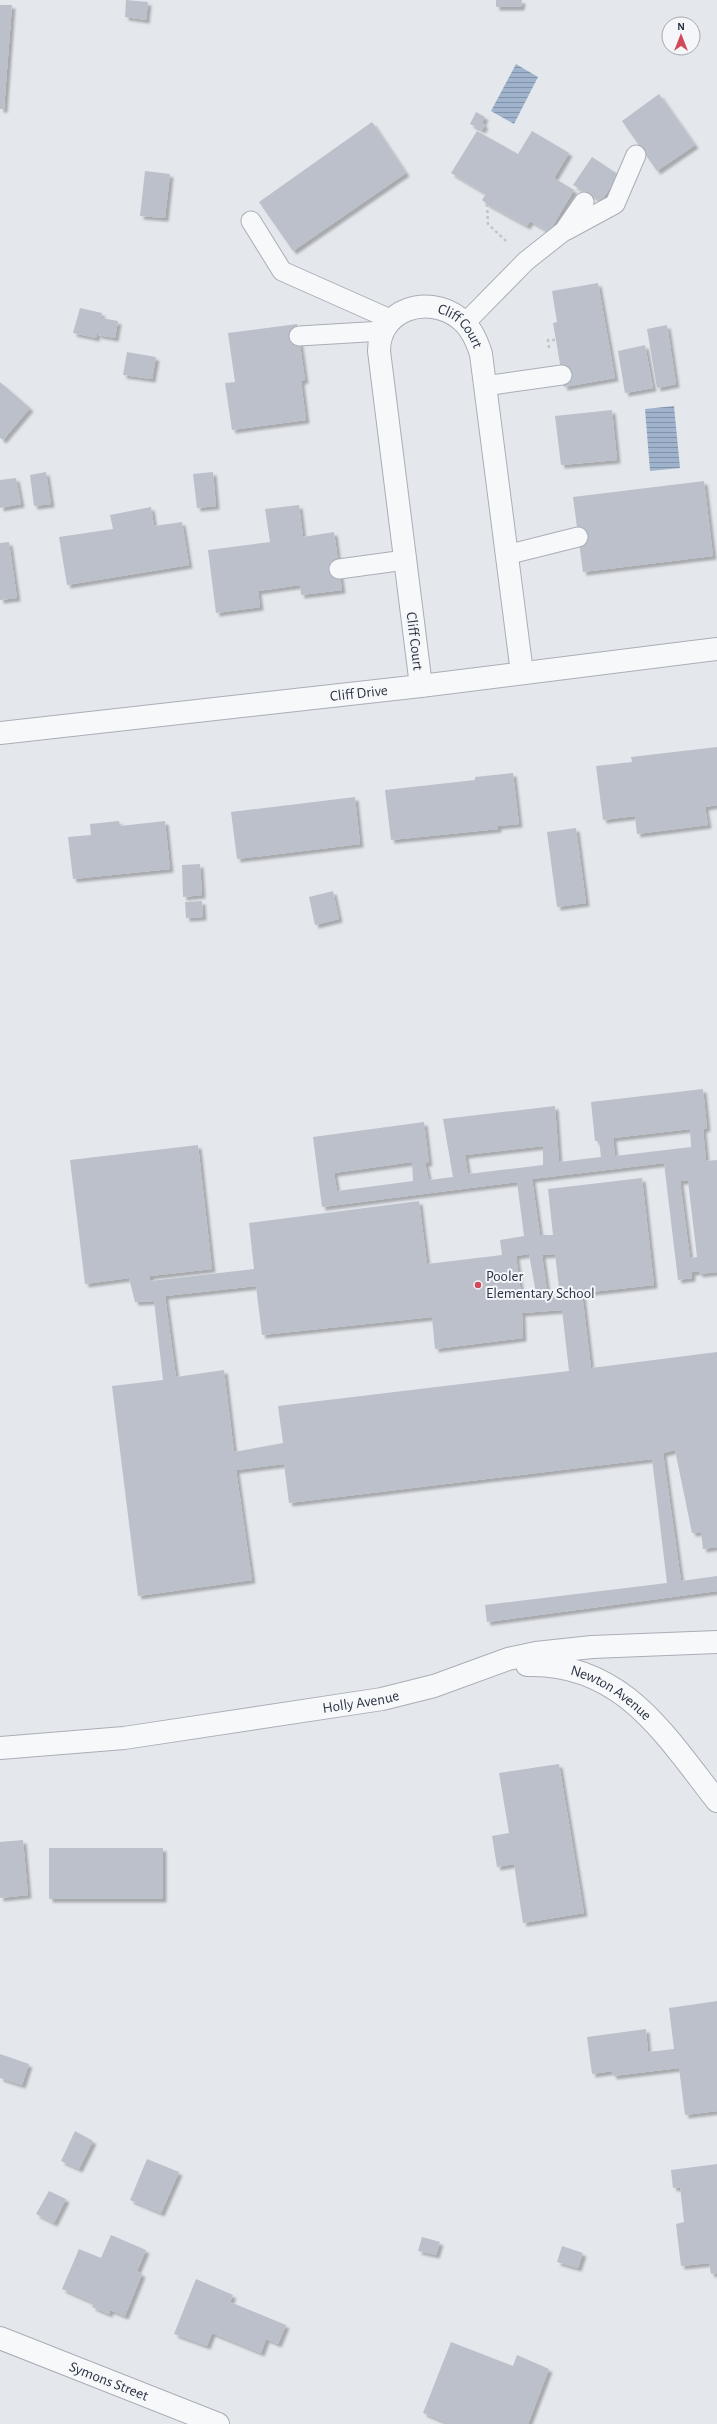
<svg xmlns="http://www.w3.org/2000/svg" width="717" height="2424" font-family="'Alegreya Sans',sans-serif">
<defs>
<pattern id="water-rules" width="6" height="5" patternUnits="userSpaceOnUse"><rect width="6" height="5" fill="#9fb4cc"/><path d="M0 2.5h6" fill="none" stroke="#8293a7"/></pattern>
<filter id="shadow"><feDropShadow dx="3.5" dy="3.5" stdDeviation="1" flood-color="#0004"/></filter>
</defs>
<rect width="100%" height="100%" fill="#e4e7ec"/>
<!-- water -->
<g fill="url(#water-rules)">
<polygon points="516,64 538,77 514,124 491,111"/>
<polygon points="674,406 680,468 650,471 645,409"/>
</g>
<!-- building -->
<g fill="#bbc0ca" fill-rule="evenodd" filter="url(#shadow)">
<polygon points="126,0 148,2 146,20 125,17"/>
<polygon points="496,0 522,0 521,7 496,7"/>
<polygon points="0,5 12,5 4,109 0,109"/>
<polygon points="659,94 695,145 657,171 622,121"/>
<polygon points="476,112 485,117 482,123 485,125 482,130 470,124"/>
<polygon points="372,122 406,173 293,251 259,202"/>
<polygon points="477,131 518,154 532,131 569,153 554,178 574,190 549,232 530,221 527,226 487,204 482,200 486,194 451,173"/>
<polygon points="592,157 619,175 601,201 573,185"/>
<polygon points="145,171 170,174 165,218 140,216"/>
<polygon points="598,283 615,378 564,387 553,323 557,322 552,291"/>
<polygon points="80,308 102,313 96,338 73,333"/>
<polygon points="101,318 118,321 115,338 98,335"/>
<polygon points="297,324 305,380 301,381 306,420 232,430 225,383 235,382 228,333"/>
<polygon points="667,325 676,384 657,388 647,329"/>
<polygon points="645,345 653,388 625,393 618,351"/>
<polygon points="127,352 156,357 152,379 123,375"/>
<polygon points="0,382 30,408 3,440 0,438"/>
<polygon points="612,410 617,460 561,465 555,416"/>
<polygon points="46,472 51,504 34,506 30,475"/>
<polygon points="213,472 216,506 197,508 193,474"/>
<polygon points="16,478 21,504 0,508 0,480"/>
<polygon points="704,481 713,556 583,572 573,497"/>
<polygon points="299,505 303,537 334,532 342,590 301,595 300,585 258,591 260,607 216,613 208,550 270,542 265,509"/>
<polygon points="151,507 154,526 182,522 189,565 67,585 59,537 113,529 110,515"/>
<polygon points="9,542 17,598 0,600 0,543"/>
<polygon points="717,747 717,805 705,807 708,825 637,834 635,816 603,820 596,766 632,762 631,757"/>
<polygon points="513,773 519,824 498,826 498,829 391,840 385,790 475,780 475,777"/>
<polygon points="355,797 360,844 237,859 231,812"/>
<polygon points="119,821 120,826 165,821 170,869 73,879 68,837 91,835 90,824"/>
<polygon points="576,828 586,903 557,907 547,832"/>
<polygon points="200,864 202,895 183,897 182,865"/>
<polygon points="333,891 339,919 315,925 309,897"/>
<polygon points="202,901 203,917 186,918 185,902"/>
<path d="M703,1089L707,1128L703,1129L706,1161L717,1160V1272L699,1274V1271L692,1272V1278L678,1280L664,1163L532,1179L540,1235H553L548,1189L642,1178L654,1285L582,1293L591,1368L717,1352V1547L703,1549L701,1532L692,1533L675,1450L663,1453L681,1581L717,1576V1591L487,1622L485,1605L667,1583L652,1459L289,1503L284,1464L236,1470L252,1580L138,1596L112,1386L163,1380L154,1301L135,1302L129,1278L85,1284L70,1160L198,1145L212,1269L150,1276V1281L254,1269L249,1223L419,1201L427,1264L502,1255L500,1240L524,1236L517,1182L322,1207L313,1137L424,1122L429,1163H425L429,1180L453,1177L443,1119L555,1106L559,1162L601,1157L599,1141H595L591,1102ZM690,1129L691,1147L615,1156L613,1138ZM543,1146V1165L468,1174L465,1155ZM412,1162L413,1181L337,1191L334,1173ZM680,1181H688L697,1257L690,1258ZM529,1254L537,1299L522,1301L516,1256ZM555,1254L560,1296L548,1298L542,1255ZM256,1286L262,1335L432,1317L435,1349L523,1338L522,1313L562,1310L569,1371L278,1406L283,1443L234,1452L224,1370L176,1377L165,1296Z"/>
<polygon points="559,1764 584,1913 523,1923 514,1864 497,1867 492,1836 509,1833 499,1773"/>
<polygon points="23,1840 28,1895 0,1898 0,1842"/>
<rect x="49" y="1848" width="114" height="51"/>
<polygon points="717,2001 717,2111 685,2115 679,2068 613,2076 612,2071 592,2074 587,2037 646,2029 648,2052 674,2049 669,2008"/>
<polygon points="0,2054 29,2064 22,2085 0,2078"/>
<polygon points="75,2131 93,2141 79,2169 61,2161"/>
<polygon points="147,2159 179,2172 161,2213 130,2200"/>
<polygon points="717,2164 717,2273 711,2274 709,2263 681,2266 676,2224 684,2222 680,2187 673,2188 671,2170"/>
<polygon points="49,2191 66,2199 54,2223 36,2214"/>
<polygon points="111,2235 146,2250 137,2271 142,2274 125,2316 110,2310 109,2314 92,2307 94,2303 62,2289 79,2249 101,2258"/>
<polygon points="422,2237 440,2242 436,2255 418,2251"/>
<polygon points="562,2246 583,2253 578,2268 557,2262"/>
<polygon points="196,2279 233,2295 230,2302 286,2325 278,2344 266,2339 261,2353 212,2333 207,2346 174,2334"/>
<polygon points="451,2342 513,2366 517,2355 549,2369 528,2424 450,2424 423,2413"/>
</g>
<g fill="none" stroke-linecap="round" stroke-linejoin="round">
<!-- lane casing -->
<g stroke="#a9aeb7" stroke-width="21">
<g id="lane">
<polyline points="251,221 282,271 390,319"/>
<polyline points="567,230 615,204 636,155"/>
<polyline points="465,323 526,261 564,231 584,202"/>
<polyline points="299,336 383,331"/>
<polyline points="485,386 562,375"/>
<polyline points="506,555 578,537"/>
<polyline points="339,569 405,560"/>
</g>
</g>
<!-- street casing -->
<g stroke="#a9aeb7" stroke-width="24">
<g id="street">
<path id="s1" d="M421,686L379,351C379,309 428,294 459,318C470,326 477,341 481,354L522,673"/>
<path id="s2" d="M0,733L421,686L717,649"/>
<path id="s3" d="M527,1665C622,1662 665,1735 717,1801"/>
<path id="s4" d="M0,1748L124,1738L382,1699L434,1686L508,1659L536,1653L592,1647L717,1642"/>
<path id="s5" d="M0,2338L218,2424"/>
</g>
</g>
<!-- path -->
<g stroke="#c2c5cb" stroke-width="2.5" stroke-dasharray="3 3" stroke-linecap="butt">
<polyline points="487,204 488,224 506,241"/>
<polyline points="549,348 548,340 556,340"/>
</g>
<!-- lane -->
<use href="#lane" stroke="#f7f8fa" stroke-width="19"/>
<!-- street -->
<use href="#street" stroke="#f7f8fa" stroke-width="22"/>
</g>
<!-- markers -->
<circle fill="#d1495b" stroke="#f4f6f9" stroke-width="1.5" cx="478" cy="1285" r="4"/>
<g text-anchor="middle" stroke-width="4" stroke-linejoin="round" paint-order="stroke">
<!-- street labels -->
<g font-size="15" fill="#2b3445" stroke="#f4f6f9">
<text dy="5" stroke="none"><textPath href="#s1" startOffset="452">Cliff Court</textPath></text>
<text transform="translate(415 641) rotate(83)" y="5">Cliff Court</text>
<text dy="5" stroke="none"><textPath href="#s2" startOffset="361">Cliff Drive</textPath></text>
<text dy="5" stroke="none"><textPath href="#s3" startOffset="91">Newton Avenue</textPath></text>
<text dy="5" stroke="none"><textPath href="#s4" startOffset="364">Holly Avenue</textPath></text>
<text dy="5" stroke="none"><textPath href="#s5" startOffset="117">Symons Street</textPath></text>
</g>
<!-- poi labels -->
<g font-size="15" fill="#2b3445" stroke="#f4f6f9" text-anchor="start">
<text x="486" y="1281">Pooler<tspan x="486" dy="17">Elementary School</tspan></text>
</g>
</g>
<!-- north arrow -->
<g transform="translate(681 36)"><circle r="19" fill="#f4f6f9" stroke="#a4a8b1"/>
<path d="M0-3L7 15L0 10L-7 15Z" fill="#d1495b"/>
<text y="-6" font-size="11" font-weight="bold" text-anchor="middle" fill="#2b3445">N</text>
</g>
</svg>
